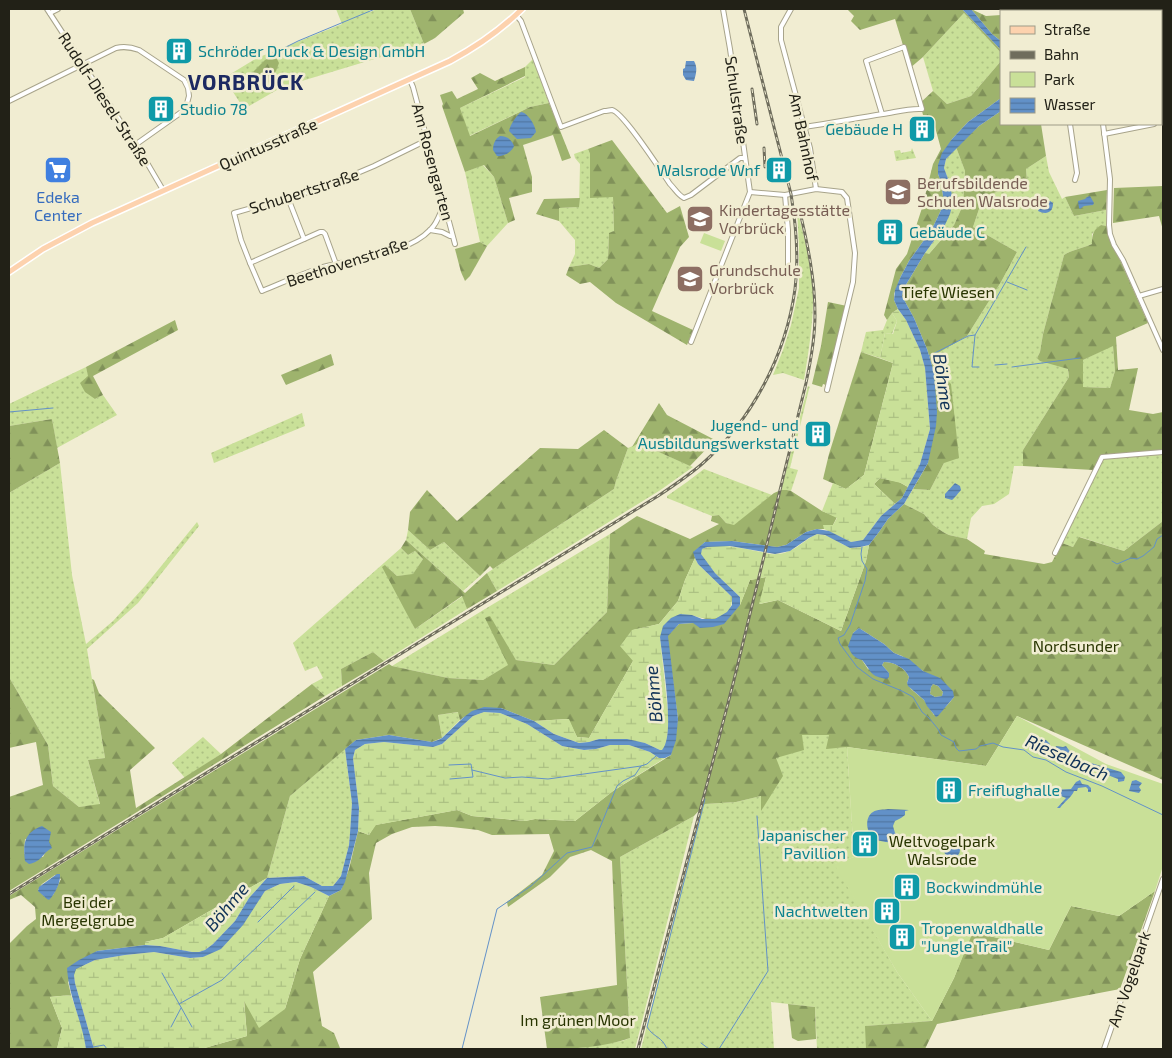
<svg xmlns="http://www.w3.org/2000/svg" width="1172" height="1058" font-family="'Exo 2',sans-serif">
<defs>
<pattern id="grass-dots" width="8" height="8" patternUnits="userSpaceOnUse" patternTransform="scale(1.25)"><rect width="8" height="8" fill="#c9e098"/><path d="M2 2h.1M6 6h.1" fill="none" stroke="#acc082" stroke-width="1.8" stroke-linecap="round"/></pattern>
<pattern id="forest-firs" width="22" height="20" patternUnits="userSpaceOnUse" patternTransform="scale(1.25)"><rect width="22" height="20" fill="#9eb36d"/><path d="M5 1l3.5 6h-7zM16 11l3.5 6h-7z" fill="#809159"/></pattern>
<pattern id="wetland-marsh" width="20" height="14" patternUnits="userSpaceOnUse" patternTransform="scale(1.25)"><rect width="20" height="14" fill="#c9e098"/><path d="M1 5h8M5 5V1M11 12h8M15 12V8" fill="none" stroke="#acc082"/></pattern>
<pattern id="water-rules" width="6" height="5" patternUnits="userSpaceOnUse" patternTransform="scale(1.25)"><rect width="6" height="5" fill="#6291c8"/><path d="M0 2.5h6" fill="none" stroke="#5076a1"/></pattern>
</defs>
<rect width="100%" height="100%" fill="#f1edd2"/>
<!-- grass -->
<g fill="url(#grass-dots)">
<polygon points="336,9 369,9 370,12 377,9 410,9 424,44 282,87 244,109 224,78 257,58 342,24"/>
<polygon points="964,13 1001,53 1001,61 971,96 947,104 933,91 923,57"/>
<polygon points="533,59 549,103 530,107 469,136 460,108 525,77 525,67"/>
<polygon points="956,147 965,171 963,205 954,225 928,255 925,253 944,227 950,184 944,168 946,159"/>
<polygon points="912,148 916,158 896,161 894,151 900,150 901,153 911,151"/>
<polygon points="588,149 590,154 613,196 614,231 609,234 608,259 599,268 589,264 569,267 575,254 575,240 559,221 559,208 579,207 580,164 575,158 574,154"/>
<path d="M1046,156L1049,172L1062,199L1065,197L1074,216L1106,210L1107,226L1101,225L1092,234V244C1083,248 1071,250 1064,255L1043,334L1040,352L1037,358L1068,369L1069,377L1023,450V466H1014L1009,494L994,504L982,506L971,518L967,539L949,535L943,532L933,525L924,514L904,504L913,489L930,490L944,463L937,353L967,336L1001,282L1017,252L973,227L983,197L1027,181L1026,169Z"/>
<polygon points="483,165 494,177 508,223 487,246 480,242 465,172"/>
<path d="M797,208C803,234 811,261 813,288C814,318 809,350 804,380L783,373L773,375L783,350L791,325L799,288V247Z"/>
<polygon points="892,313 897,321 892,334 885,333 880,358 861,352 866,332 883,330 887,320"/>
<polygon points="1113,345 1115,371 1110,388 1083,387 1083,360"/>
<polygon points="86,367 95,399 103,395 117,415 57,448 52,419 9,426 9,404"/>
<polygon points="808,386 810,387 809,389 790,468 798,470 791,491 787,490 781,490"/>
<polygon points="302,413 305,426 214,463 211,453"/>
<polygon points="637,444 641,444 693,467 659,491 497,591 487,573 614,489 616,481 628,448"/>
<polygon points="1163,453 1163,521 1124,551 1080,537 1073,547 1062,543 1103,459"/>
<polygon points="60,463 72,575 86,644 113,621 145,586 197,522 199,526 138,603 87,649 105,758 88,760 100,805 79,807 53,786 48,745 9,677 9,493"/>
<polygon points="704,469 772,495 734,526 726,523 719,515 712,516 667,498 667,496 687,482"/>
<polygon points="408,530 430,550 444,542 480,576 463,591 406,540"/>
<polygon points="610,534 607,612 554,665 516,660 486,618 509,665 483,680 448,678 392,666 485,609"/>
<polygon points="401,548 408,555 415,551 423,559 413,575 397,576 385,565 415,629 463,596 467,609 384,661 373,652 341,669 342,686 325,696 312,684 323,678 317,666 305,671 293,643"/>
<polygon points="459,712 460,720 442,738 438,715"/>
<polygon points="802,735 830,735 827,748 847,747 854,857 835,864 897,972 932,1021 866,1026 866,1049 817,1049 815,1007 771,1002 774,1049 641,1049 702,807 705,804 736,802 761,796 761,810 776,758"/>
<polygon points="203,737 221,754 185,778 172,763"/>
<polygon points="345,749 352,803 350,833 349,845 341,876 333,886 322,886 304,876 267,878 290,796"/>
<polygon points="694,816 635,1049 572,1049 622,1041 630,1038 620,857"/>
</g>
<!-- forest -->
<g fill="url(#forest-firs)" fill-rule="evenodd">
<polygon points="410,9 463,9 464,13 435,38 424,44"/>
<polygon points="847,9 962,9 1001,50 1001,53 964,13 923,57 910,68 895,19 860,30 851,21 854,16"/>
<polygon points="971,9 986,16 1001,15 1001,41 992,34"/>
<polygon points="273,56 276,57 279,63 276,71 268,83 262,83 253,72 265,60"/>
<polygon points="1001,61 1001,98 968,122 952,139 938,174 941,182 943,196 942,208 932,229 909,261 901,276 894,294 894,300 898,309 892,313 887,320 884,315 896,269 907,254 922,208 933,164 941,149 932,116 923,115 920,103 933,91 947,104 971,96"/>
<polygon points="525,67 525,76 460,108 470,136 530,107 549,103 571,158 562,161 553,135 523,145 532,177 532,192 509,198 515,220 508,223 494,177 484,165 465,172 442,106 443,104 440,95 452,91 457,99 478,89 471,78 480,73 495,81"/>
<polygon points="1001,111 1001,124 1041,124 1046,156 1026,169 1027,181 983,197 973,227 1017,252 1001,282 967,336 938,353 939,372 951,384 959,458 944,463 930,490 913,489 928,463 934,372 927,349 914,318 902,296 904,288 925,253 929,254 954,225 963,205 965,171 956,147 979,126"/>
<polygon points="612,140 667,213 680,206 689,237 680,247 652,311 693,330 687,345 616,303 590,282 580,284 566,275 569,267 589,264 599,268 608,259 609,233 614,231 613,197 590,198 590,154 588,149"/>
<polygon points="1163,186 1163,230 1159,216 1113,223 1114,188"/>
<polygon points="1107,190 1106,210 1074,216 1065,197"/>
<polygon points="580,198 579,207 559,208 559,221 536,214 544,199"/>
<path d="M1101,225L1107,226C1108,240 1115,250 1121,262C1130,282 1139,303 1148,323L1116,337L1118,370L1138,368L1129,410L1153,414L1163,412V450L1101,456L1093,470L1023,466V450L1069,377L1068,369L1040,361L1037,358L1040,352L1043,334L1064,255C1071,250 1083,248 1092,244C1092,235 1093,230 1101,225ZM1113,346L1115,371L1110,388L1083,387V360Z"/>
<polygon points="480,242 487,246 470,276 465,281 461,272 455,249"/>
<polygon points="828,302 847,306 826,385 823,384 822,387 812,384 821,346"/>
<polygon points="175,320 178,330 93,376 103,395 95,399 85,392 80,383 88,376 86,367"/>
<polygon points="861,352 893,363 864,475 846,489 823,479 829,454"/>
<polygon points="331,354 334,365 286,385 281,375"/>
<polygon points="659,403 667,415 715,440 690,466 641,444 637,444 632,447"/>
<polygon points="52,419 60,463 9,493 9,426"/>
<polygon points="604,430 628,448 616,481 614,489 493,569 490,566 480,576 444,542 430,550 408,530 410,512 427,490 457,521 540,448 578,449"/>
<polygon points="880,478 899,482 908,487 902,498 895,504 874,484"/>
<path d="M781,490H787L791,491L822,511L837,517L833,525H824V529H817L806,532L786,545L777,547L732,541L705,542L694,552L695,558L685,580L678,601L659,624L633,630V661L589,738L577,737L568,719L534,721L501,708L464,717L460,720L458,712L438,715L442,738L432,742L389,735L356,740L290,796L267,878L163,938L145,942V945L97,951L68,982L71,995L50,997L62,1028L57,1049H9V944L27,926L36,919L35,907L21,895L9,900V896L389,664L392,666L448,678L483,680L508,665L485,618L490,616L516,660L554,665L607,612L610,534L637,516L690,539L719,524L711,521L712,516L719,515L726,523L734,525L774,493ZM55,875L61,879L53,895L45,897L38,890L42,884Z"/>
<path d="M904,504L924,514L933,525L943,532L949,535L967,539L985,551L984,554L1044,564L1052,562L1062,543L1073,547L1079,537L1124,551L1163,521V780L1017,716L986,766L847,747L826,749L829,735H802L804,750L776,758L783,776L761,811V796L736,802L705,804L694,816L620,857L630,1038C606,1047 572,1049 547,1049L540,997L617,985L612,861L591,850L570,857L550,877L508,907L507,902L542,875L554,851L549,834L492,835L478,830L452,827L435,826L412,827L392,834L376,843L369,873L372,919L313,972L322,1026L334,1033L340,1048L347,1049H201L247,1036L244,999L285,1009L300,959L329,896L341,890L349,869L358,831L369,835L375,825L457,810L472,816L525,821L535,819L575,821L613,791L671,755L678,719L667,636L679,624L693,623L740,605L750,580L766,577L760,604L778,600L841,631L866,561L869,545L879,532L888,519ZM859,628L884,644L894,653L902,656L923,671L954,697C948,705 943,710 934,715L924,700L911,689L907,683L909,677C905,668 894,662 884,662L882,665L889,673L868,669L862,660L853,633Z"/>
<polygon points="406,540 465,593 487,573 497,591 467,609 462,596 415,629 382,567 385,565 397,576 413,574 423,559 415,551 408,555 401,548"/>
<polygon points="373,652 384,661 342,686 341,669"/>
<path d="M9,677L48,745L53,786L79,807L100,804L88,760L105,758L92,679L94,680L99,693L155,748L130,770L136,808L221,754L312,684L325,696L9,891V797L43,785L36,742L9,748ZM25,839L46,851L43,857L24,854Z"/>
<polygon points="933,684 938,686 943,692 942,696 935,697 930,694 931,687"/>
<polygon points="1155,891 1120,989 937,1024 925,1049 866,1049 865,1026 932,1021 954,978 972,932 1049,950 1071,906 1119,916"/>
<polygon points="788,1004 815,1007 816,1039 798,1041 792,1038"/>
</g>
<!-- wetland -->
<g fill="url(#wetland-marsh)">
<polygon points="898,309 906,320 920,350 925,368 930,429 920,464 908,487 901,483 880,478 874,484 895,504 881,516 863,540 851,542 824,529 823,525 833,525 837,518 822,511 833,483 846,489 864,475 893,363 880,358 885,333 893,334 897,321 892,313"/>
<path d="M817,534C841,536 841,554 869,545L866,561L841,631L778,600L759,604L766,577L750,580L740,605V597L715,573L700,554L702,549C716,542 741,548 756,551C762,552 769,555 776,554C793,554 802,541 817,534Z"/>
<path d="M695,558L698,564L732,597C733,621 708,622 692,615L660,637L669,722L666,747L662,750H660L645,743L599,739L589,742L579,743L554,734L534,721L569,719L577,737L589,738L633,661L620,646L632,630L659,624L678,601L685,580Z"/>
<polygon points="484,712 500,713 527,724 562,746 584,750 596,749 610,745 629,745 650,752 659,758 665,758 613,791 575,821 535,819 525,821 472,816 457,810 376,825 369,835 358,831 359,808 353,758 355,750 365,744 384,742 433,747 442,744 473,716"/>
<polygon points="267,878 249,898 235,921 213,944 205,950 199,952 192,952 160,946 145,945 145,942 163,938"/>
<polygon points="296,882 311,887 329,896 300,959 285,1009 259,1028 244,1001 247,1036 201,1049 94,1049 75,983 74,975 76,969 95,960 125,955 154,952 190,958 203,957 255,905 265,891 280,884"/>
<polygon points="71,995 84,1033 86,1049 57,1049 62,1028 50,997"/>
</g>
<!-- park -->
<g fill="#c9e098">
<polygon points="704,233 725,241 721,251 700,243"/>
<polygon points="1017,716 1106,764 1163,784 1163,866 1155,891 1119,916 1071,906 1049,950 973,932 954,978 932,1021 897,972 834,864 854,857 847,747 986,766"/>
</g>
<!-- water -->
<g fill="url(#water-rules)" fill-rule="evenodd">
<polygon points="962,9 971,9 992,34 1001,41 1001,50"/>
<path d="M686,61H694C698,68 696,74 694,81L686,80L683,75V69L685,68Z"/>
<path d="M1001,98V111L979,126L946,159L944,168L950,184L953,202L950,214L944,227L925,253L904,288L902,296L914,318L927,349L934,372L937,412L936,426L928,463L904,504L888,519L879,532L869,545L860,547L850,548L825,535L817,534L809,538L790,551L775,554L730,546L707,547L702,549L701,554L715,573L740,597V605L724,624L713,627L700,628L693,623L679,624L668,636L678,719L676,740L671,755L665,758H659L650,752L629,745H610L596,749L584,750L562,746L527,724L500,713L484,712L473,716L442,744L433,747L384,742L365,744L355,750L353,758L359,808L358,831L345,882L341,890L329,896L311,887L296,882L280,884L265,891L243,925L221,949L203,957L190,958L154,952L125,955L95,960L76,969L74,975L75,983L94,1049H86C82,1020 69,998 67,968L79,960L97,951L145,945L160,946L192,952H199L205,950L213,944L235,921L249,898L267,878L304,876L322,886H333L341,876L349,845L350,833L352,803L345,749L356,740L389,735L432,742L438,740L442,738L464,717L472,711L484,707L501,708L534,721L554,734L579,743L589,742L599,739H627L645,743L660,750H662C676,736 662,658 660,637L663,626L671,618L680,614L692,615L702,619H715L727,612L732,605V597L698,564L695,558L693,552L705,542L732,541L777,547L786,545L806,532L817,529L829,531L851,542L863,540L881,516L902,498L920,464L930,429L925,368L920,350L906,320L898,309L894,300L895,290L901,276L909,261L932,229L942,208L943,196L941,182L938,174V165L942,153L952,139L968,122Z"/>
<path d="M521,112C528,113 535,125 536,132L531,138L517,139L509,131C510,125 516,116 521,112Z"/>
<path d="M500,136C507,136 511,139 514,146C512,152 503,157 497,156L493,150C493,144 495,139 500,136Z"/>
<polygon points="1090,196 1094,203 1093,205 1084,206 1080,209 1079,208 1078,201 1085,199 1087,197"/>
<path d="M1048,201H1050L1053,203C1053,213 1046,215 1038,211L1039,209Z"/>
<path d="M955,483L960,486L961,490C960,491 953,500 952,500L945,498V494Z"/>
<path d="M859,628L884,644L894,653L909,659L923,671L940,678L953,691L954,697L938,716L936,717L927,706L924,700L908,686L907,683L909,677C905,668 894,662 884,662L882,665L889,673V677L887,679C869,676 873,673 862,660C854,658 851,654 848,646L853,633ZM933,684L938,686L943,692L942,696L935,697L930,694L931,687Z"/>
<path d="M1034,738L1046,740L1050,744C1050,748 1045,752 1042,753L1033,747L1031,748L1029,747V744L1031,739Z"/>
<polygon points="1056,746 1063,747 1066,746 1071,753 1069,757 1055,755 1054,753"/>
<path d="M1091,763L1121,772L1125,777L1124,781L1118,782V779L1105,774L1104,772C1099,772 1095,768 1090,769V772L1087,773L1084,771L1087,765Z"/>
<path d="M1080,780L1082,784L1088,785L1091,788V792H1088V789L1086,787L1078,788L1077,791H1074C1072,797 1064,802 1060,808H1057L1066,798L1061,796L1055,797L1052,795L1051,791L1052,790L1071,789L1076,782Z"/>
<polygon points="1136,780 1142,783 1139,787 1141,790 1139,793 1129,791 1132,781"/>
<path d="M888,809L909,810L905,811V815L901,818L895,821L893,826L895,833L901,838L902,840C894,843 883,843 875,839C866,834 864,817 873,812C877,809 884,810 888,809Z"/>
<path d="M42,826L51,832L49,842L52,848C41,854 43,861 29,864L25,861C23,843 24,833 42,826Z"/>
<circle cx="952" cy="850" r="8"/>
<path d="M57,874H60C61,882 55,894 49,900L47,899L38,891L39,887Z"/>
</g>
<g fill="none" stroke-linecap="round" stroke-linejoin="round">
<!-- stream -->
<g stroke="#6291c8" stroke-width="1">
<polyline points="276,54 282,49 298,41 375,9"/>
<polyline points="1007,282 1027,290"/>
<polyline points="929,356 968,336 975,335"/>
<polyline points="995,365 1007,364"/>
<polyline points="979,367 972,367 975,335 1026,247"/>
<polyline points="1012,367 1080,358"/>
<polyline points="9,412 53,408"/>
<polyline points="862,547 861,554 862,561 867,569 865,581 850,625 844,635 838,638 840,644 857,667 873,679 902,691 913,697 922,712 929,718 938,729 941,735 954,742 956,748 959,751 976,749 980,746 993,743 1003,747 1024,750 1033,757 1046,760 1066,772 1102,786 1163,815"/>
<polyline points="1112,561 1117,564 1131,558 1137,559 1143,556 1154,547 1157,539 1163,535"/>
<polyline points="449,765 471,764 473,777 450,779"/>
<polyline points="472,770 505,778 522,777 548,779 641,766 647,764 656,756"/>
<polyline points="258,922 294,886"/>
<polyline points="162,973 192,1027"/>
<polyline points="179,1004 222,980 315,892"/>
<polyline points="171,1027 181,1008"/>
<polyline points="701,1043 709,1049"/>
<polyline points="93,1047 104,1045 107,1049"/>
<polyline points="462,1049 497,909 531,886 567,853 592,847 617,786 623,781 635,775 641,766"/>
<path d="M667,1049C662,1036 654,1038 647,1027L705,799"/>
<polyline points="719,1049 768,971 757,816"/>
</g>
<!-- minor casing -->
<g stroke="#a8a48b" stroke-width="6">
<g id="minor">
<polyline points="47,9 143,156 163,190"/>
<polyline points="791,9 781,27 781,40 810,148 816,189"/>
<polyline points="1073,9 1074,11"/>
<polyline points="1133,9 1135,11"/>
<polyline points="1029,11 1030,9"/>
<polyline points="50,13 58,9"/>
<polyline points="1161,14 1163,14"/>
<path d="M516,15L521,21L561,127L604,111C607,111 610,110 612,110C623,112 661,171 670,184C675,189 678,195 684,198L691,195L740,158H745"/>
<polyline points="410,80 413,87 455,244"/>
<path d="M9,101L116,48C125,46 131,47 139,50L184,80L188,88L189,96L186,107L183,111L135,145"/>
<polyline points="1161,122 1163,122"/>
<polyline points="1070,124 1077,173 1075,180"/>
<polyline points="1103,124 1110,179 1109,225 1110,234 1114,245 1123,260 1163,350"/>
<path d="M804,127C831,123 857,118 883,114C896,112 909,108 922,109L904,47L866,61L882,114"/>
<polyline points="1104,134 1154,124"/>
<path d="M427,140L374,166L322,188L234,213L241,240L250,263L262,291C282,283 303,273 323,267C357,258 407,255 431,229C437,223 439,216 442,209L445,208"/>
<polyline points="750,192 785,195 816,189 842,192 847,198 855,253 853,282 827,390"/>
<polyline points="785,195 788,230 788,266"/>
<polyline points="288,198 304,239"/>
<polyline points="430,230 442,232 450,236 452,236"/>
<polyline points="250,263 320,232 323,232 325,234 336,264"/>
<polyline points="1139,296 1163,289"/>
<polyline points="691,342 750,192 730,49 723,9"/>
<polyline points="1055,553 1102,457 1163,452"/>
<polyline points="1104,1049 1163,879"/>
</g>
</g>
<!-- major casing -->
<g stroke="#fff" stroke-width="8">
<path id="major" d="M9,272L43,249L92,223L450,61C476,47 501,30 522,9"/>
</g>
<!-- minor -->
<use href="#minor" stroke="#fff" stroke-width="4"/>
<!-- major -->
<use href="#major" stroke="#fdd2ae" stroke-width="5"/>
<!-- rail casing -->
<g stroke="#6f6d5d" stroke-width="3">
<g id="rail">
<polyline points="752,89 757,124"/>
<polyline points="764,148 765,167"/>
<path d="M9,894L658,496C673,486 688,476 702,464C752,420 786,355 795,289C799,258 796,225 791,194L744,9"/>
<path d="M638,1049L733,684L806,383C811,360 815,338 815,315C815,280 808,246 800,212"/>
</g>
</g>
<!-- rail -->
<use href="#rail" stroke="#f1edd2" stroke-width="1" stroke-dasharray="4" stroke-linecap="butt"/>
</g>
<!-- icons -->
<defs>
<g id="building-square" transform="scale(1.4375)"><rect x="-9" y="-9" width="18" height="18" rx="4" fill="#0f9aa8" stroke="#f1edd2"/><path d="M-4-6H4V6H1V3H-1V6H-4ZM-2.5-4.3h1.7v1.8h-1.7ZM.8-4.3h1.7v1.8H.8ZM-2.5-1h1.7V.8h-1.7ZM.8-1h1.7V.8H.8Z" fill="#fff"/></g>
<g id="supermarket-square" transform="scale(1.4375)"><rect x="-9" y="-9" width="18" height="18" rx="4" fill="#3f7fe0" stroke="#f1edd2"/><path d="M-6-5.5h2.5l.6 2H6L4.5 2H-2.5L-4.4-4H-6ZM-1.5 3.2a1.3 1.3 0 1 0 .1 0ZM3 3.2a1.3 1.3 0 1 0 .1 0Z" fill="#fff"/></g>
<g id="school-square" transform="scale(1.4375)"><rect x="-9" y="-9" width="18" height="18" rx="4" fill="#8d6e63" stroke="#f1edd2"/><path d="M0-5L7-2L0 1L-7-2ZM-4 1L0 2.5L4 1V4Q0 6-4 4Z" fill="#fff"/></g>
</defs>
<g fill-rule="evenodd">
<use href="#building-square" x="179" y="51"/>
<use href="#building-square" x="161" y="109"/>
<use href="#building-square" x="922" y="129"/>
<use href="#supermarket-square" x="58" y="170"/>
<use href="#building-square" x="779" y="170"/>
<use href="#school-square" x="898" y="192"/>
<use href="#school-square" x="700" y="219"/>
<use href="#building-square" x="890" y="232"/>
<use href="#school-square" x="690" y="279"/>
<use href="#building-square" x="818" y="434"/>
<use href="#building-square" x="949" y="790"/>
<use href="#building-square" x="865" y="844"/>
<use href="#building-square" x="907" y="887"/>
<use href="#building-square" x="887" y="911"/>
<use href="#building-square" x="902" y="937"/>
</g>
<g text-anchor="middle" stroke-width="5" stroke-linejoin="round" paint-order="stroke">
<!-- culture labels -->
<g font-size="16" fill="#0d838f" stroke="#f1edd2" text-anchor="start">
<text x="198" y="57">Schröder Druck &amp; Design GmbH</text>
<text x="180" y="115">Studio 78</text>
<text x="903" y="135" text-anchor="end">Gebäude H</text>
<text x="760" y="176" text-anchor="end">Walsrode Wnf</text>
<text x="909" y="238">Gebäude C</text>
<text x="799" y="431" text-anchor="end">Jugend- und<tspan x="799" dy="18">Ausbildungswerkstatt</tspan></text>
<text x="968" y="796">Freiflughalle</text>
<text x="846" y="841" text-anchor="end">Japanischer<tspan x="846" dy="18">Pavillion</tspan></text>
<text x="926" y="893">Bockwindmühle</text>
<text x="868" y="917" text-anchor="end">Nachtwelten</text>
<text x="921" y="934">Tropenwaldhalle<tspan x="921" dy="18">"Jungle Trail"</tspan></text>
</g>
<!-- street labels -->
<g font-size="16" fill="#222117" stroke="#f1edd2">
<text transform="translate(105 99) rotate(57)" y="6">Rudolf-Diesel-Straße</text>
<text transform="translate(737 100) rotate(82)" y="6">Schulstraße</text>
<text transform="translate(804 137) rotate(78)" y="6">Am Bahnhof</text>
<text transform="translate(268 144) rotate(-24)" y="6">Quintusstraße</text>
<text transform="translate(433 162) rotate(75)" y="6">Am Rosengarten</text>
<text transform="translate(304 191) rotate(-18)" y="6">Schubertstraße</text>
<text transform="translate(347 262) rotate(-18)" y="6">Beethovenstraße</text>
<text transform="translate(1129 979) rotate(-71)" y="6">Am Vogelpark</text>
</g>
<!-- education labels -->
<g font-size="16" fill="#785e54" stroke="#f1edd2" text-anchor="start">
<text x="917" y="189">Berufsbildende<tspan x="917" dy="18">Schulen Walsrode</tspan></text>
<text x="719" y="216">Kindertagesstätte<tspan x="719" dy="18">Vorbrück</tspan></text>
<text x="709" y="276">Grundschule<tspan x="709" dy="18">Vorbrück</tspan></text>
</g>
<!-- shop labels -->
<g font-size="16" fill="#366cbe" stroke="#f1edd2">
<text x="58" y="203">Edeka<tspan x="58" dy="18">Center</tspan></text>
</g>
<!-- park labels -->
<g font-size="16" fill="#283500" stroke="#f1edd2">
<text x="948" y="298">Tiefe Wiesen</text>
<text x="1076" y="652">Nordsunder</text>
<text x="942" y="847">Weltvogelpark<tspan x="942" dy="18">Walsrode</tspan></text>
<text x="88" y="908">Bei der<tspan x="88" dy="18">Mergelgrube</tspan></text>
<text x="578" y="1026">Im grünen Moor</text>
</g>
<!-- water labels -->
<g font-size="18" font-style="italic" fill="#0f3156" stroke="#f1edd2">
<text transform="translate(943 382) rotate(82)" y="6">Böhme</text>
<text transform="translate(654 694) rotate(-95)" y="6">Böhme</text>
<text transform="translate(1067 758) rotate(24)" y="6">Rieselbach</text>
<text transform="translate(227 907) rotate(-50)" y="6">Böhme</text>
</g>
<!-- district labels -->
<g font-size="21" font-weight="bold" letter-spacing="1" fill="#1c2961" stroke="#f1edd2">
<text x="246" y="90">VORBRÜCK</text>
</g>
</g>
<!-- border -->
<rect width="1172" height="1058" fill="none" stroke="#222117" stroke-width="20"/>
<!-- legend -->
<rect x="1000" y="10" width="162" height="115" fill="#f1edd2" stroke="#9e9b87"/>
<rect x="1010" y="26" width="25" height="8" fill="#fdd2ae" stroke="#9e9b87"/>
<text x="1044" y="35" font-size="15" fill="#222117">Straße</text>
<rect x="1010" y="51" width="25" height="8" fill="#6f6d5d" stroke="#9e9b87"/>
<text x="1044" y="60" font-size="15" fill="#222117">Bahn</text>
<rect x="1010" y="72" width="25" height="15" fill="#c9e098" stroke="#9e9b87"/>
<text x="1044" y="85" font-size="15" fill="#222117">Park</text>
<rect x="1010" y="98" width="25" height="15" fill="url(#water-rules)" stroke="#9e9b87"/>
<text x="1044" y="110" font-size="15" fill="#222117">Wasser</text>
</svg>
